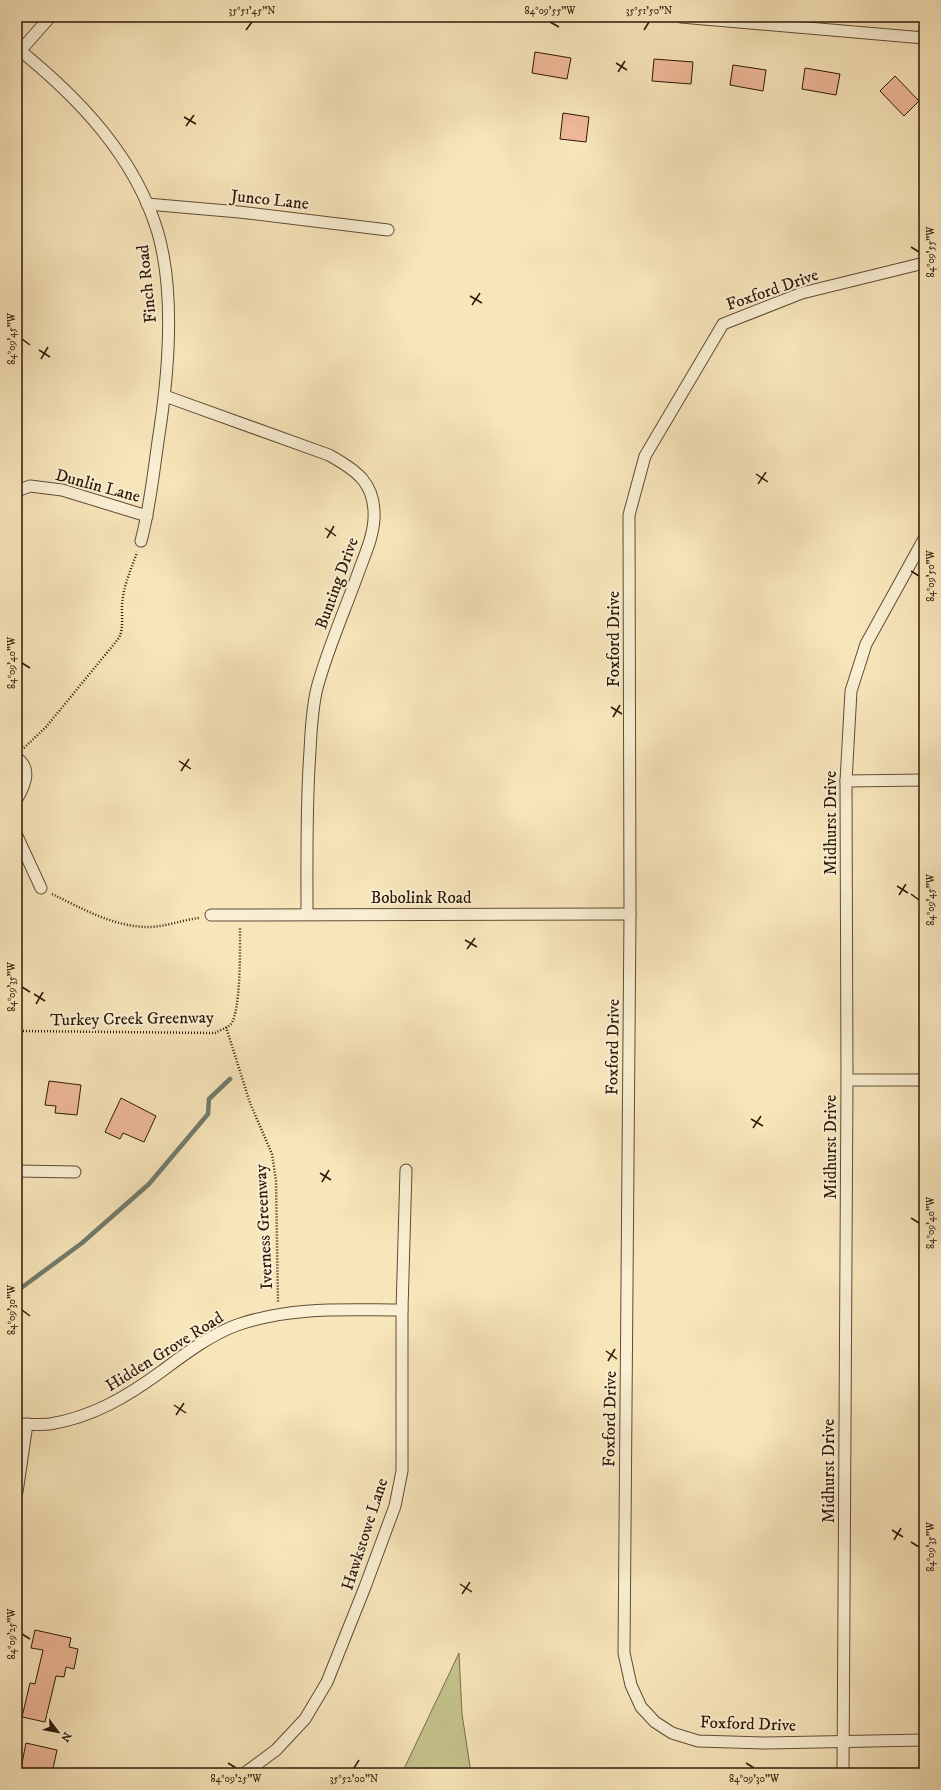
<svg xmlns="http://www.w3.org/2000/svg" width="941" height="1790" font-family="'IM FELL DW Pica',serif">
<rect width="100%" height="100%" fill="#f8e6bb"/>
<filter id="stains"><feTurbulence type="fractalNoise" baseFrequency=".005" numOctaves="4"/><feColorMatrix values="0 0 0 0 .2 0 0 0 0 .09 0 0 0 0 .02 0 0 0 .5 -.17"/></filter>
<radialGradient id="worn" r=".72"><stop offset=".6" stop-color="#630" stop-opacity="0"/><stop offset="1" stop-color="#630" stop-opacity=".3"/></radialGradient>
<!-- green -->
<polygon fill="#c4c38c" stroke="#796e4a" points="459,1653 462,1714 471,1773 402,1773"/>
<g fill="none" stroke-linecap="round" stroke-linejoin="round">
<!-- stream -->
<polyline stroke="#717c6e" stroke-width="4.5" points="17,1291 82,1243 149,1184 208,1114 209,1099 230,1079"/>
</g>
<!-- building -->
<g fill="#efb998" stroke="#2e1808">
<polygon points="535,52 571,58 567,79 532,73"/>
<polygon points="654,59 693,62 691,84 652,81"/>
<polygon points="733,65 766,70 763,91 730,85"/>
<polygon points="805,68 840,74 836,95 802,89"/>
<polygon points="895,76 919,101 904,116 880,91"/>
<polygon points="563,113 589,117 586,142 560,139"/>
<polygon points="49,1081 81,1085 77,1115 55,1113 56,1106 45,1105"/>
<polygon points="121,1098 156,1116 144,1142 123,1133 120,1139 105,1132"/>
<polygon points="35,1630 71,1638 69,1647 78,1649 74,1669 66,1667 64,1677 56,1676 45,1722 22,1717 30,1683 35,1684 43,1650 31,1648"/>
<polygon points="26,1743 57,1750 52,1773 20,1773"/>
</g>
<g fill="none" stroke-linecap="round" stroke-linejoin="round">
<!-- minor casing -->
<g stroke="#604c35" stroke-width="13">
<g id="minor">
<polyline points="681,17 924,38"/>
<path d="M17,48C78,97 135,156 158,233C175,293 169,367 160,428C154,466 151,504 141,541"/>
<polyline points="20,51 50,17"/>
<polyline points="147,204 239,212 388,230"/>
<polyline points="924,263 802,293 723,324 645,456 629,515 630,914 624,1653 631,1685 641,1707 655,1722 672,1733 698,1741 766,1743 924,1740"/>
<path d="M165,396L329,455C356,470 376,483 374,519C373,536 366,552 360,568C346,608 328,647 317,688C312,708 311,730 310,751C306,805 307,859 307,914"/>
<polyline points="17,491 30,486 62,490 147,516"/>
<path d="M17,758C32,769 25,785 17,799"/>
<polyline points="846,781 924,780"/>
<polyline points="17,836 41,888"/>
<polyline points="211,915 630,914"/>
<polyline points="847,1080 924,1080"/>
<polyline points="17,1171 75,1172"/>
<path d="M17,1424C28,1424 40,1425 50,1424C93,1417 128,1396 162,1371C185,1354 210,1335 237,1325C292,1306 345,1310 402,1310"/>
<polyline points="17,1492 27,1424"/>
<polyline points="245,1773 276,1750 305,1719 327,1682 365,1587 395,1506 402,1471 402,1310 406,1170"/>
<polyline points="843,1773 847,1080 846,781 851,691 866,644 924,539"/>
</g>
</g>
<!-- path -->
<g stroke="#2e1808" stroke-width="2.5" stroke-dasharray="1 2" stroke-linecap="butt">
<path d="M24,748L46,727L119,638C125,625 120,611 123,597C125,582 132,567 137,552"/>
<path d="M52,894C81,908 114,927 148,927C165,927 182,920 199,918"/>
<polyline points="226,1027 250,1103 272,1154 276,1181 278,1303"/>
<path d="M17,1031L215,1033C220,1030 228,1028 231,1024C241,1011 240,945 240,927"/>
</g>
<!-- minor -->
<use href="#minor" stroke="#faefd3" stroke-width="11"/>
</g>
<!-- ticks -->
<path fill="none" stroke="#2e1808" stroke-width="1.5" d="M550,22L559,27M246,30L252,22M644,30L649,22M616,63L627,70M618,72L625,61M184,117L196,124M186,126L194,115M911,247L919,252M470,296L482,303M472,305L480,293M22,339L30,345M39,350L50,357M41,359L48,347M756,474L768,482M758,484L766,472M325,528L336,536M327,538L334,526M911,571L919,576M22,663L30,668M611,707L622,714M613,717L620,705M179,761L191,769M181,771L189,759M897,886L908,893M911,894L919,900M899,895L906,884M465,940L477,947M467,949L475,938M22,987L30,992M34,994L45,1001M36,1004L43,992M751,1119L763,1126M753,1128L761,1116M320,1173L331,1180M322,1182L329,1170M911,1218L919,1223M22,1310L30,1316M606,1351L617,1359M608,1361L615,1349M174,1405L186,1413M176,1415L184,1403M892,1530L903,1537M894,1540L901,1528M911,1542L919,1547M460,1584L472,1592M462,1594L470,1582M22,1634L30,1639M228,1763L236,1768M746,1763L754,1768M354,1768L359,1760"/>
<g text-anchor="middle" stroke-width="4" stroke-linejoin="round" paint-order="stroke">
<!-- street labels -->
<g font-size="17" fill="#2e1808" stroke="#faefd3">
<text transform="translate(270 199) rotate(6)" y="6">Junco Lane</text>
<text transform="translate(146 284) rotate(-96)" y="6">Finch Road</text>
<text transform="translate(772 289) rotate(-19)" y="6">Foxford Drive</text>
<text transform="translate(98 485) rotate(15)" y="6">Dunlin Lane</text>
<text transform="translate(336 583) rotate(-70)" y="6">Bunting Drive</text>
<text transform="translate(613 639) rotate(-90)" y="6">Foxford Drive</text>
<text transform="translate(830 823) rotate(-90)" y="6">Midhurst Drive</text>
<text x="421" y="903">Bobolink Road</text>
<text transform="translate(132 1018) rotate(-1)" y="6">Turkey Creek Greenway</text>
<text transform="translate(612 1047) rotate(-89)" y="6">Foxford Drive</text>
<text transform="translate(830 1147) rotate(-90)" y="6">Midhurst Drive</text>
<text transform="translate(263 1227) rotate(-93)" y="6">Iverness Greenway</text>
<text transform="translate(164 1351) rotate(-32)" y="6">Hidden Grove Road</text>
<text transform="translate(609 1419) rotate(-89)" y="6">Foxford Drive</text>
<text transform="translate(828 1471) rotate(-90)" y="6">Midhurst Drive</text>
<text transform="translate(364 1534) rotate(-72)" y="6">Hawkstowe Lane</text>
<text transform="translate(748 1723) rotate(2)" y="6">Foxford Drive</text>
</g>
</g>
<!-- margin -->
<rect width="941" height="1790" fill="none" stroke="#f8e6bb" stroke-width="44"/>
<!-- north arrow -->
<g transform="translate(58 1732) rotate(122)" stroke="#faefd3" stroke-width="3" paint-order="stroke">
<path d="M0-3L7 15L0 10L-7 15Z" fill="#2e1808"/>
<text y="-6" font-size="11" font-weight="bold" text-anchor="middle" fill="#2e1808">N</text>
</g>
<rect x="22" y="22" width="897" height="1746" fill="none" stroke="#2e1808" stroke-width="1.5"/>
<g font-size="10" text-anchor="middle" fill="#2e1808">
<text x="252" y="14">35°51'45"N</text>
<text x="550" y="14">84°09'55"W</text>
<text x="649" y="14">35°51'50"N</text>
<text transform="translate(930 252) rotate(-90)" y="4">84°09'55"W</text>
<text transform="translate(11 339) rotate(-90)" y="4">84°09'45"W</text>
<text transform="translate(930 576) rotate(-90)" y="4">84°09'50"W</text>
<text transform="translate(11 663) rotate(-90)" y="4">84°09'40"W</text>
<text transform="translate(930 900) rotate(-90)" y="4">84°09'45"W</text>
<text transform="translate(11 987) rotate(-90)" y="4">84°09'35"W</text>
<text transform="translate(930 1223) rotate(-90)" y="4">84°09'40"W</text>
<text transform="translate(11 1310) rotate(-90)" y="4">84°09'30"W</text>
<text transform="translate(930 1547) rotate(-90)" y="4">84°09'35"W</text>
<text transform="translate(11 1634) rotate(-90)" y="4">84°09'25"W</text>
<text x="236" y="1782">84°09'25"W</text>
<text x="354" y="1782">35°52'00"N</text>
<text x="754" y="1782">84°09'30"W</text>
</g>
<rect width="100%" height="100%" filter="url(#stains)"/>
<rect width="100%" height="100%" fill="url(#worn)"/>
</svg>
